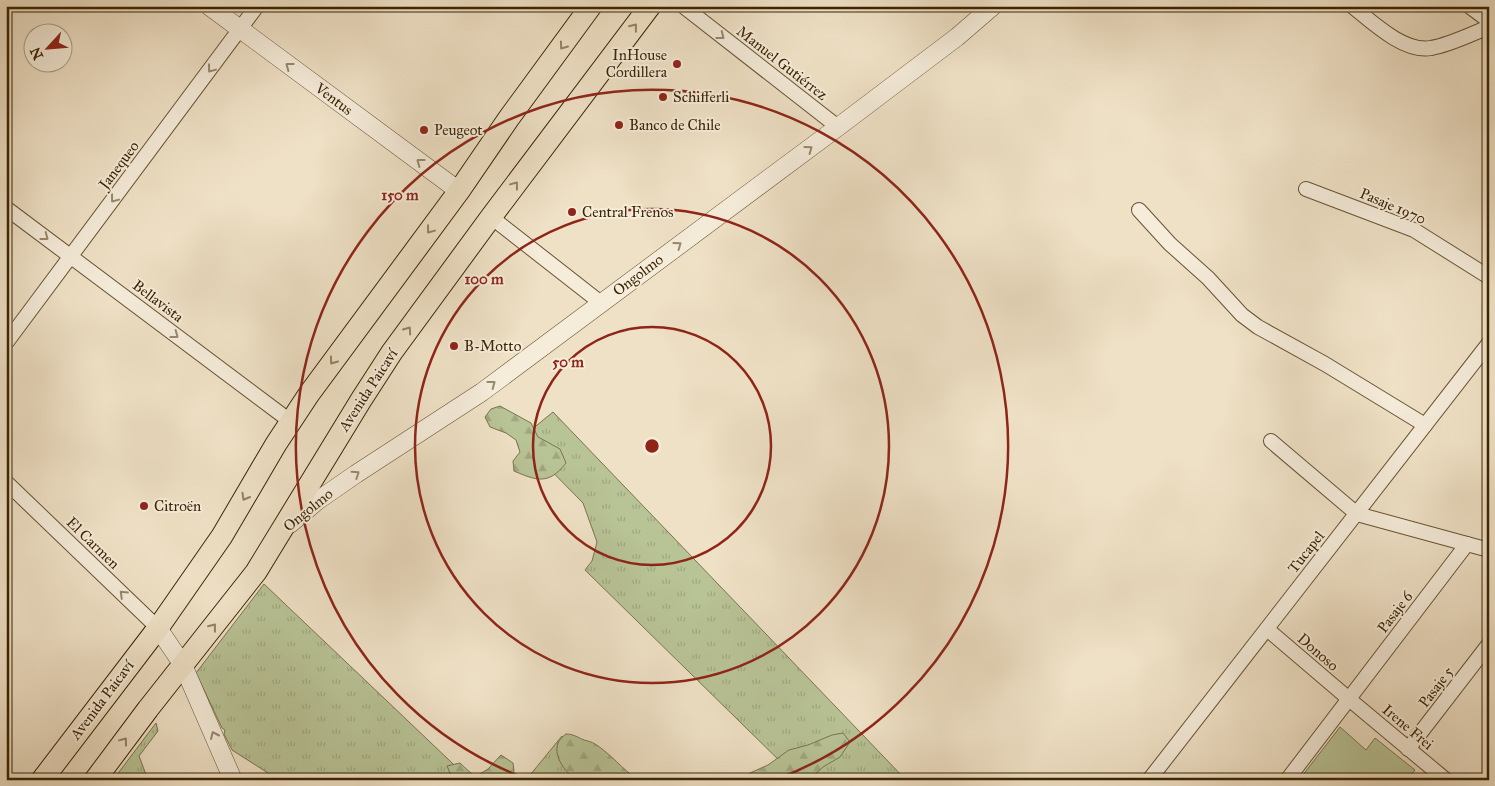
<svg xmlns="http://www.w3.org/2000/svg" width="1495" height="786" font-family="'IM FELL Great Primer',serif">
<defs>
<pattern id="grass-tufts" width="24" height="20" patternUnits="userSpaceOnUse" patternTransform="scale(1.25)"><rect width="24" height="20" fill="#b8c396"/><path d="M3 7l-1-3M5 7V3M7 7l1-3M15 17l-1-3M17 17v-4M19 17l1-3" fill="none" stroke="#9fa780"/></pattern>
<pattern id="forest-firs" width="22" height="20" patternUnits="userSpaceOnUse" patternTransform="scale(1.25)"><rect width="22" height="20" fill="#b8c396"/><path d="M5 1l3.5 6h-7zM16 11l3.5 6h-7z" fill="#9fa780"/></pattern>
</defs>
<rect width="100%" height="100%" fill="#efe1c6"/>
<filter id="stains"><feTurbulence type="fractalNoise" baseFrequency=".004" numOctaves="4"/><feColorMatrix values="0 0 0 0 .2 0 0 0 0 .09 0 0 0 0 .02 0 0 0 .5 -.17"/></filter>
<radialGradient id="worn" r=".72"><stop offset=".6" stop-color="#630" stop-opacity="0"/><stop offset="1" stop-color="#630" stop-opacity=".3"/></radialGradient>
<!-- grass -->
<g fill="url(#grass-tufts)" stroke="#7a744c">
<polygon points="553,412 906,780 780,780 791,772 585,570 592,561 597,542 583,503 520,439"/>
<polygon points="264,584 470,780 279,780 232,750 224,734 225,730 222,728 196,673"/>
<polygon points="156,723 158,731 139,756 148,780 113,780"/>
<polygon points="562,736 608,780 526,780"/>
</g>
<!-- forest -->
<g fill="url(#forest-firs)" stroke="#7a744c">
<path d="M500,406L531,423L538,437L560,449L566,463C549,485 537,481 514,471L513,461L520,452L516,440L506,433L490,427L485,417L491,409Z"/>
<polygon points="843,733 850,742 840,757 823,767 809,780 742,780 750,773 768,765 789,750 808,745 832,735"/>
<path d="M566,734C573,734 577,737 584,740C588,741 592,742 595,744C611,754 622,769 638,780H575C566,771 553,758 558,743C559,740 563,736 566,734Z"/>
<polygon points="501,755 513,763 514,771 510,780 453,780 447,766 460,763 475,777 488,769"/>
</g>
<!-- park -->
<polygon fill="#b8c396" stroke="#7a744c" points="1340,727 1366,750 1375,738 1415,770 1407,780 1299,780"/>
<g fill="none" stroke-linecap="round" stroke-linejoin="round">
<!-- minor casing -->
<g stroke="#685334" stroke-width="16">
<g id="minor">
<polyline points="683,6 838,127"/>
<path d="M1352,6C1372,22 1404,53 1431,48C1450,45 1471,34 1489,27"/>
<polyline points="1469,6 1489,21"/>
<polyline points="1306,189 1414,230 1489,277"/>
<polyline points="6,208 290,421"/>
<polyline points="1139,210 1170,244 1208,278 1242,315 1258,327 1325,364 1425,425"/>
<polyline points="491,217 601,303"/>
<polyline points="6,343 257,6"/>
<polyline points="1271,441 1357,514 1489,550"/>
<polyline points="6,482 158,628"/>
<polyline points="1267,629 1349,699 1446,780"/>
<polyline points="1408,749 1489,644"/>
<polyline points="1149,780 1489,343"/>
<polyline points="1287,780 1467,544"/>
<polyline points="1487,780 1489,777"/>
</g>
</g>
<!-- tertiary casing -->
<g stroke="#685334" stroke-width="19">
<g id="tertiary">
<polyline points="209,6 459,191"/>
<polyline points="290,524 317,501 356,474 482,392 838,127 957,37 993,6"/>
<polyline points="158,628 183,665 233,780"/>
</g>
</g>
<!-- primary casing -->
<g stroke="#3b2403" stroke-width="23">
<g id="primary">
<polyline points="42,780 158,628 222,536 276,444 309,394 459,191 509,118 591,6"/>
<polyline points="95,780 148,709 256,572 361,400 392,352 491,217 650,6"/>
</g>
</g>
<!-- minor -->
<use href="#minor" stroke="#f5ecda" stroke-width="14"/>
<!-- tertiary -->
<use href="#tertiary" stroke="#f5ecda" stroke-width="18"/>
<!-- primary -->
<use href="#primary" stroke="#efe1c6" stroke-width="21"/>
</g>
<!-- one-way arrows -->
<defs><path id="oneway-chevron" d="M-2-3.5L2.5 0L-2 3.5" fill="none" stroke-width="1.6" stroke-linecap="round" stroke-linejoin="round" transform="scale(1.25)"/></defs>
<g stroke="#958264">
<use href="#oneway-chevron" transform="translate(634 27) rotate(-52)"/>
<use href="#oneway-chevron" transform="translate(563 46) rotate(126)"/>
<use href="#oneway-chevron" transform="translate(515 185) rotate(-53)"/>
<use href="#oneway-chevron" transform="translate(430 230) rotate(127)"/>
<use href="#oneway-chevron" transform="translate(408 330) rotate(-55)"/>
<use href="#oneway-chevron" transform="translate(333 361) rotate(126)"/>
<use href="#oneway-chevron" transform="translate(245 497) rotate(120)"/>
<use href="#oneway-chevron" transform="translate(213 627) rotate(-52)"/>
<use href="#oneway-chevron" transform="translate(124 741) rotate(-53)"/>
</g>
<g stroke="#98886e">
<use href="#oneway-chevron" transform="translate(721 36) rotate(38)"/>
<use href="#oneway-chevron" transform="translate(289 66) rotate(-143)"/>
<use href="#oneway-chevron" transform="translate(211 69) rotate(127)"/>
<use href="#oneway-chevron" transform="translate(809 149) rotate(-36)"/>
<use href="#oneway-chevron" transform="translate(420 162) rotate(-143)"/>
<use href="#oneway-chevron" transform="translate(114 199) rotate(127)"/>
<use href="#oneway-chevron" transform="translate(45 237) rotate(37)"/>
<use href="#oneway-chevron" transform="translate(678 245) rotate(-36)"/>
<use href="#oneway-chevron" transform="translate(175 335) rotate(37)"/>
<use href="#oneway-chevron" transform="translate(492 384) rotate(-37)"/>
<use href="#oneway-chevron" transform="translate(356 474) rotate(-34)"/>
<use href="#oneway-chevron" transform="translate(123 594) rotate(-136)"/>
<use href="#oneway-chevron" transform="translate(214 735) rotate(-114)"/>
</g>
<!-- distance rings -->
<g fill="none" stroke="#8f2418" stroke-width="2.5">
<circle cx="652" cy="446" r="119"/>
<circle cx="652" cy="446" r="237"/>
<path d="M527 779A356 356 0 1 1 777 779"/>
</g>
<!-- markers -->
<g fill="#8f2418" stroke="#f5ecda" stroke-width="2">
<circle cx="677" cy="64" r="5"/>
<circle cx="663" cy="97" r="5"/>
<circle cx="619" cy="125" r="5"/>
<circle cx="424" cy="130" r="5"/>
<circle cx="572" cy="212" r="5"/>
<circle cx="454" cy="346" r="5"/>
<circle cx="144" cy="506" r="5"/>
</g>
<g text-anchor="middle" stroke-width="4" stroke-linejoin="round" paint-order="stroke">
<!-- poi labels -->
<g font-size="15" fill="#3b2403" stroke="#f5ecda" text-anchor="start">
<text x="667" y="60" text-anchor="end">InHouse<tspan x="667" dy="17">Cordillera</tspan></text>
<text x="673" y="102">Schifferli</text>
<text x="629" y="130">Banco de Chile</text>
<text x="434" y="135">Peugeot</text>
<text x="582" y="217">Central Frenos</text>
<text x="464" y="351">B-Motto</text>
<text x="154" y="511">Citroën</text>
</g>
<!-- street labels -->
<g font-size="15" fill="#3b2403" stroke="#f5ecda">
<text transform="translate(782 63) rotate(38)" y="5">Manuel Gutiérrez</text>
<text transform="translate(334 99) rotate(37)" y="5">Ventus</text>
<text transform="translate(119 165) rotate(-53)" y="5">Janequeo</text>
<text transform="translate(1393 206) rotate(23)" y="5">Pasaje 1970</text>
<text transform="translate(638 275) rotate(-37)" y="5">Ongolmo</text>
<text transform="translate(158 301) rotate(37)" y="5">Bellavista</text>
<text transform="translate(368 390) rotate(-57)" y="5">Avenida Paicaví</text>
<text transform="translate(308 510) rotate(-39)" y="5">Ongolmo</text>
<text transform="translate(93 543) rotate(44)" y="5">El Carmen</text>
<text transform="translate(1306 552) rotate(-52)" y="5">Tucapel</text>
<text transform="translate(1395 612) rotate(-53)" y="5">Pasaje 6</text>
<text transform="translate(1318 652) rotate(41)" y="5">Donoso</text>
<text transform="translate(1436 687) rotate(-53)" y="5">Pasaje 5</text>
<text transform="translate(102 700) rotate(-53)" y="5">Avenida Paicaví</text>
<text transform="translate(1408 727) rotate(40)" y="5">Irene Frei</text>
</g>
</g>
<circle cx="652" cy="446" r="8" fill="#8f2418" stroke="#f5ecda" stroke-width="2.5"/>
<g font-size="15" text-anchor="middle" font-weight="bold" fill="#8f2418" stroke="#f5ecda" stroke-width="4" stroke-linejoin="round" paint-order="stroke">
<text x="400" y="200">150 m</text>
<text x="484" y="284">100 m</text>
<text x="568" y="367">50 m</text>
</g>
<!-- margin -->
<rect width="1495" height="786" fill="none" stroke="#efe1c6" stroke-width="25"/>
<rect x="8" y="8" width="1480" height="771" fill="none" stroke="#3b2403" stroke-width="2.5"/>
<rect x="12" y="12" width="1470" height="761" fill="none" stroke="#3b2403"/>
<!-- north arrow -->
<g transform="translate(48 48) rotate(244)"><circle r="24" fill="#f5ecda" stroke="#ab9c84"/>
<path d="M0-4L9 19L0 12L-9 19Z" fill="#8f2418"/>
<text y="-8" font-size="14" font-weight="bold" text-anchor="middle" fill="#3b2403">N</text>
</g>
<rect width="100%" height="100%" filter="url(#stains)"/>
<rect width="100%" height="100%" fill="url(#worn)"/>
</svg>
